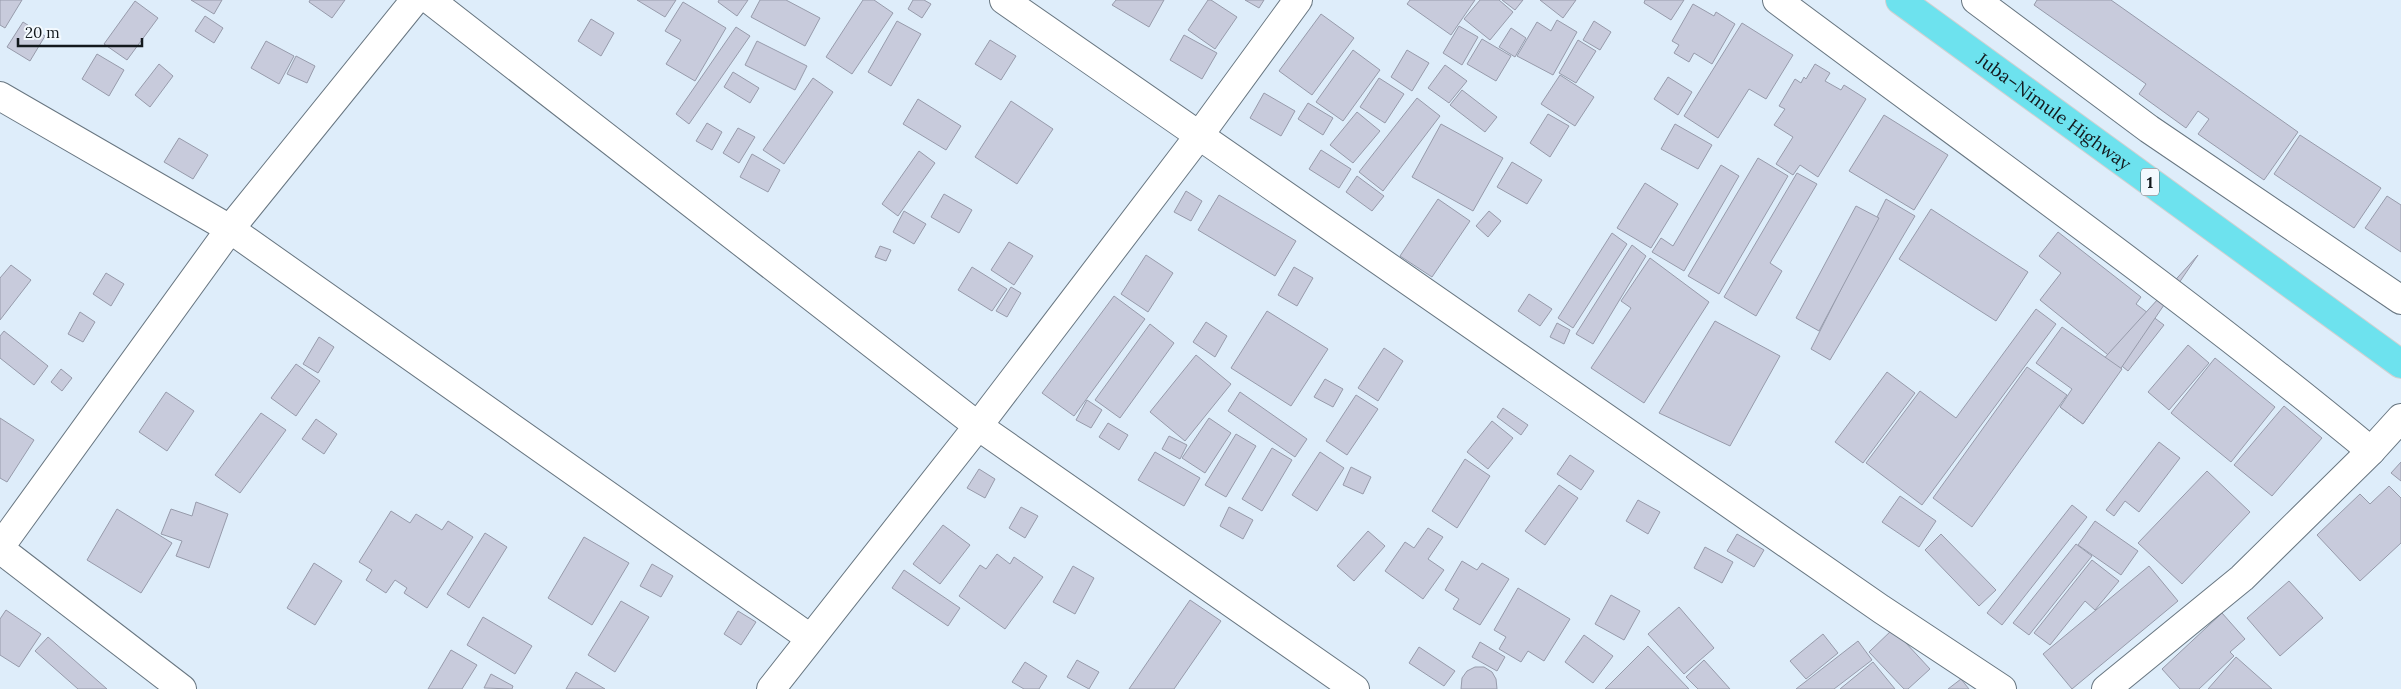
<svg xmlns="http://www.w3.org/2000/svg" width="2401" height="689" font-family="Lora,serif">
<rect width="100%" height="100%" fill="#deedfa"/>
<!-- building -->
<g fill="#c8cbdc" stroke="#979bab">
<polygon points="0,0 22,0 5,28 0,25"/>
<polygon points="191,0 222,0 214,14"/>
<polygon points="310,0 345,0 332,18 309,2"/>
<polygon points="637,0 676,0 665,17"/>
<polygon points="719,0 748,0 737,16 718,2"/>
<polygon points="760,0 786,0 820,18 805,46 751,17"/>
<polygon points="863,0 874,0 893,13 852,74 826,57"/>
<polygon points="913,0 924,0 931,4 922,18 908,9"/>
<polygon points="1116,0 1164,0 1149,27 1112,5"/>
<polygon points="1208,0 1211,0 1237,17 1215,49 1188,30"/>
<polygon points="1245,0 1264,0 1259,8"/>
<polygon points="1410,0 1475,0 1451,35 1407,4"/>
<polygon points="1480,0 1499,0 1513,12 1490,40 1464,19"/>
<polygon points="1502,0 1523,0 1515,10"/>
<polygon points="1540,0 1576,0 1563,18"/>
<polygon points="1645,0 1684,0 1671,20 1644,3"/>
<polygon points="2037,0 2111,0 2298,132 2264,180 2198,134 2209,119 2198,111 2186,128 2139,94 2146,84 2034,5"/>
<polygon points="135,1 158,18 127,60 104,44"/>
<polygon points="683,2 726,28 695,81 666,64 681,40 665,31"/>
<polygon points="1693,4 1714,16 1716,12 1735,24 1712,64 1694,53 1689,62 1674,53 1679,45 1672,41"/>
<polygon points="1321,14 1354,38 1312,95 1279,71"/>
<polygon points="205,16 223,28 214,43 195,31"/>
<polygon points="591,19 614,33 601,56 578,41"/>
<polygon points="1557,20 1577,32 1553,75 1517,56 1537,22 1551,31"/>
<polygon points="897,21 921,34 891,86 868,72"/>
<polygon points="1594,21 1611,32 1600,50 1583,40"/>
<polygon points="23,22 45,36 30,61 7,47"/>
<polygon points="1742,23 1793,55 1766,99 1749,89 1718,138 1684,116"/>
<polygon points="1459,26 1478,37 1462,65 1443,53"/>
<polygon points="736,27 750,36 689,124 676,114"/>
<polygon points="1511,28 1526,38 1515,57 1499,47"/>
<polygon points="1184,35 1217,53 1202,79 1170,60"/>
<polygon points="1482,39 1511,56 1496,81 1467,64"/>
<polygon points="990,40 1016,56 1001,80 975,64"/>
<polygon points="1578,40 1596,51 1576,83 1559,73"/>
<polygon points="266,41 294,56 279,84 251,68"/>
<polygon points="757,41 807,66 795,90 745,65"/>
<polygon points="1353,50 1380,70 1343,121 1316,102"/>
<polygon points="1407,50 1429,63 1412,91 1391,77"/>
<polygon points="97,54 124,70 109,96 82,79"/>
<polygon points="296,56 315,66 307,83 287,74"/>
<polygon points="159,64 173,76 150,107 135,95"/>
<polygon points="1815,64 1830,73 1825,81 1841,90 1844,85 1866,99 1818,177 1800,165 1793,175 1776,164 1793,137 1774,125 1785,109 1779,106 1795,79 1801,83 1804,77 1806,79"/>
<polygon points="1445,65 1467,81 1449,103 1428,88"/>
<polygon points="733,72 759,88 750,103 724,87"/>
<polygon points="1560,75 1594,97 1575,126 1541,104"/>
<polygon points="1668,77 1692,92 1678,115 1654,99"/>
<polygon points="813,78 833,92 784,164 763,150"/>
<polygon points="1379,78 1404,94 1385,123 1360,107"/>
<polygon points="1462,90 1497,117 1485,132 1450,105"/>
<polygon points="1264,93 1295,111 1281,136 1250,118"/>
<polygon points="1417,98 1440,116 1383,191 1359,172"/>
<polygon points="918,99 961,126 946,150 903,124"/>
<polygon points="1011,101 1053,129 1017,184 975,157"/>
<polygon points="1308,103 1333,118 1323,135 1298,119"/>
<polygon points="1357,112 1380,131 1353,163 1330,145"/>
<polygon points="1548,114 1569,126 1550,157 1530,143"/>
<polygon points="1884,115 1948,155 1914,210 1849,171"/>
<polygon points="707,123 722,132 712,150 696,141"/>
<polygon points="1441,124 1503,158 1473,211 1412,177"/>
<polygon points="1675,124 1712,145 1698,169 1661,149"/>
<polygon points="738,128 755,137 739,163 723,153"/>
<polygon points="2300,135 2381,188 2354,228 2274,174"/>
<polygon points="179,138 208,155 193,179 164,162"/>
<polygon points="1321,150 1351,169 1339,188 1309,169"/>
<polygon points="919,151 935,163 898,216 882,204"/>
<polygon points="752,154 780,170 768,192 740,177"/>
<polygon points="1758,158 1788,176 1719,294 1688,276"/>
<polygon points="1512,162 1542,180 1527,204 1497,187"/>
<polygon points="1721,165 1739,176 1684,271 1652,252 1661,238 1673,246"/>
<polygon points="1797,173 1817,184 1770,263 1782,271 1756,316 1724,297"/>
<polygon points="1357,176 1384,196 1372,211 1346,192"/>
<polygon points="1645,183 1678,204 1651,248 1617,228"/>
<polygon points="1186,191 1202,201 1191,221 1174,212"/>
<polygon points="944,194 972,210 959,233 931,217"/>
<polygon points="1219,195 1296,241 1275,276 1198,230"/>
<polygon points="2387,196 2401,205 2401,252 2365,228"/>
<polygon points="1438,199 1470,221 1432,277 1400,256"/>
<polygon points="1886,199 1915,216 1830,360 1811,349"/>
<polygon points="1856,206 1879,218 1819,331 1796,318"/>
<polygon points="1931,209 2028,272 1996,321 1899,259"/>
<polygon points="904,211 926,224 914,244 893,232"/>
<polygon points="1489,211 1501,221 1488,237 1476,226"/>
<polygon points="2058,232 2141,297 2136,304 2164,325 2128,371 2040,300 2061,273 2039,256"/>
<polygon points="1612,233 1627,244 1573,328 1558,318"/>
<polygon points="1009,242 1033,256 1014,285 991,270"/>
<polygon points="1632,245 1646,256 1593,344 1576,334"/>
<polygon points="880,246 891,250 886,261 875,257"/>
<polygon points="1146,255 1173,273 1148,312 1121,294"/>
<polygon points="2198,255 2083,424 2060,407"/>
<polygon points="1650,258 1709,302 1644,403 1591,368 1631,308 1621,301"/>
<polygon points="11,265 31,280 0,320 0,278"/>
<polygon points="972,267 1007,289 992,311 958,290"/>
<polygon points="1294,267 1313,278 1297,306 1278,295"/>
<polygon points="106,273 124,284 111,306 93,294"/>
<polygon points="1011,287 1021,293 1007,317 996,311"/>
<polygon points="1529,294 1552,309 1540,326 1518,311"/>
<polygon points="1114,296 1145,319 1074,416 1042,393"/>
<polygon points="2036,309 2056,324 1922,505 1866,463 1920,391 1956,418"/>
<polygon points="1267,311 1328,349 1291,406 1231,368"/>
<polygon points="80,312 95,322 83,342 68,334"/>
<polygon points="1715,321 1780,356 1730,446 1659,413"/>
<polygon points="1206,322 1227,336 1215,357 1193,342"/>
<polygon points="1557,323 1570,330 1564,344 1550,337"/>
<polygon points="1150,324 1174,343 1120,418 1095,400"/>
<polygon points="2062,327 2122,369 2083,424 2060,407 2072,389 2036,363"/>
<polygon points="4,331 48,366 34,385 0,358 0,336"/>
<polygon points="319,337 334,347 318,373 303,364"/>
<polygon points="2188,345 2209,363 2169,410 2148,392"/>
<polygon points="1384,348 1403,361 1378,401 1358,388"/>
<polygon points="1196,355 1231,384 1185,441 1150,412"/>
<polygon points="2215,358 2275,407 2231,462 2171,413"/>
<polygon points="296,364 320,381 296,416 271,398"/>
<polygon points="2027,367 2067,395 1972,527 1933,498"/>
<polygon points="61,369 72,378 62,391 51,382"/>
<polygon points="1887,372 1915,393 1863,463 1835,442"/>
<polygon points="1325,379 1343,389 1333,407 1314,397"/>
<polygon points="166,392 194,411 167,451 139,432"/>
<polygon points="1240,392 1307,439 1295,457 1228,411"/>
<polygon points="1356,395 1378,409 1347,455 1326,441"/>
<polygon points="1087,400 1102,410 1091,428 1076,420"/>
<polygon points="2284,406 2322,438 2272,496 2234,465"/>
<polygon points="1503,408 1528,425 1521,435 1497,417"/>
<polygon points="261,413 286,430 240,493 215,475"/>
<polygon points="0,418 34,440 7,482 0,478"/>
<polygon points="1209,418 1231,433 1205,473 1182,458"/>
<polygon points="316,419 337,434 324,454 302,439"/>
<polygon points="1492,421 1513,438 1488,469 1467,452"/>
<polygon points="1108,423 1128,435 1119,450 1099,437"/>
<polygon points="1236,434 1256,446 1226,497 1205,485"/>
<polygon points="1169,436 1187,445 1180,459 1162,449"/>
<polygon points="2159,442 2180,458 2139,512 2125,501 2114,516 2106,510"/>
<polygon points="1272,448 1292,460 1262,511 1242,499"/>
<polygon points="1155,452 1200,478 1184,506 1138,480"/>
<polygon points="1320,452 1344,468 1317,511 1292,495"/>
<polygon points="1570,455 1594,471 1581,490 1557,474"/>
<polygon points="1465,459 1490,476 1457,528 1432,511"/>
<polygon points="2401,462 2401,481 2391,473"/>
<polygon points="1351,467 1371,477 1363,494 1343,485"/>
<polygon points="979,469 995,479 985,498 967,488"/>
<polygon points="2207,471 2250,512 2182,584 2138,543"/>
<polygon points="1559,485 1578,498 1545,545 1525,531"/>
<polygon points="2389,486 2401,498 2401,543 2360,581 2317,535 2360,494 2370,504"/>
<polygon points="1900,496 1936,521 1919,547 1882,522"/>
<polygon points="1638,500 1660,512 1648,534 1626,521"/>
<polygon points="196,502 228,514 209,568 176,556 182,541 161,534 171,509 192,516"/>
<polygon points="2072,505 2087,517 2002,625 1987,613"/>
<polygon points="1021,507 1038,516 1025,538 1009,528"/>
<polygon points="1229,507 1253,520 1243,539 1220,526"/>
<polygon points="117,509 172,543 141,593 87,560"/>
<polygon points="391,511 410,523 416,514 442,530 448,521 473,537 427,608 404,593 407,588 395,580 386,593 366,580 372,570 359,562"/>
<polygon points="2095,521 2138,551 2121,575 2078,545"/>
<polygon points="943,525 970,545 940,584 913,564"/>
<polygon points="1428,528 1443,537 1428,559 1444,570 1423,599 1385,571 1405,542 1414,548"/>
<polygon points="1368,531 1385,546 1354,581 1337,566"/>
<polygon points="485,533 507,547 469,608 447,594"/>
<polygon points="1737,534 1764,550 1754,567 1727,551"/>
<polygon points="1941,534 1996,590 1979,606 1925,550"/>
<polygon points="584,537 629,563 592,625 548,598"/>
<polygon points="2076,544 2092,556 2029,635 2013,623"/>
<polygon points="1705,547 1733,562 1722,583 1694,568"/>
<polygon points="997,554 1010,564 1014,557 1043,577 1005,629 959,596 980,565 986,569"/>
<polygon points="2092,560 2119,581 2095,610 2085,601 2050,645 2034,633"/>
<polygon points="1462,561 1477,570 1482,563 1509,579 1480,625 1453,609 1459,599 1445,590"/>
<polygon points="314,563 342,581 315,625 287,608"/>
<polygon points="652,564 673,576 661,597 640,586"/>
<polygon points="1073,566 1094,578 1075,614 1053,602"/>
<polygon points="2149,566 2178,601 2072,689 2043,654"/>
<polygon points="904,570 960,608 948,626 892,588"/>
<polygon points="2289,581 2323,618 2280,656 2247,618"/>
<polygon points="1518,588 1570,619 1544,661 1528,651 1521,662 1499,649 1506,637 1494,630"/>
<polygon points="1611,595 1640,611 1624,640 1595,624"/>
<polygon points="1190,600 1221,621 1174,689 1129,689"/>
<polygon points="621,601 649,617 615,672 588,655"/>
<polygon points="1679,607 1714,648 1684,674 1648,634"/>
<polygon points="6,610 41,634 19,667 0,655 0,619"/>
<polygon points="738,611 756,622 741,645 724,634"/>
<polygon points="2222,613 2245,639 2230,652 2234,656 2199,689 2180,689 2162,669"/>
<polygon points="483,617 532,646 515,674 467,645"/>
<polygon points="1893,629 1930,669 1908,689 1904,689 1869,652"/>
<polygon points="1823,634 1838,653 1806,679 1790,661"/>
<polygon points="1584,635 1613,656 1593,683 1565,662"/>
<polygon points="48,637 107,689 78,689 35,651"/>
<polygon points="1858,641 1872,660 1834,689 1796,689"/>
<polygon points="1480,642 1505,657 1497,671 1472,657"/>
<polygon points="1648,646 1689,689 1605,689"/>
<polygon points="1419,647 1455,671 1444,686 1409,663"/>
<polygon points="451,650 477,665 462,689 428,689"/>
<polygon points="2236,657 2272,689 2208,689"/>
<polygon points="1077,660 1099,672 1089,689 1067,677"/>
<polygon points="1704,660 1730,689 1698,689 1686,677"/>
<polygon points="1025,662 1047,676 1039,689 1024,689 1012,682"/>
<polygon points="1873,662 1895,689 1840,689"/>
<polygon points="1475,667 1484,667 1492,672 1496,679 1497,689 1461,689 1462,678 1467,671"/>
<polygon points="576,672 605,689 566,689"/>
<polygon points="491,674 513,686 512,689 484,688"/>
<polygon points="1961,679 1969,689 1948,689"/>
</g>
<g fill="none" stroke-linecap="round" stroke-linejoin="round">
<!-- street casing -->
<g stroke="#687681" stroke-width="30">
<g id="street">
<polyline points="430,0 978,426 1355,689"/>
<polyline points="1004,0 1881,609 2002,689"/>
<path d="M1777,0C1976,149 2180,293 2371,451"/>
<polyline points="1976,0 2149,129 2401,300"/>
<polyline points="0,96 230,229 810,638"/>
<polyline points="0,547 230,229 415,0"/>
<polyline points="0,549 182,689"/>
<polyline points="771,689 978,426 1198,137 1298,0"/>
<polyline points="2106,689 2242,578 2371,451 2401,418"/>
</g>
</g>
<!-- primary casing -->
<g stroke="#d0d1d2" stroke-width="30">
<g id="primary">
<path id="s1" d="M1900,0L2401,364"/>
</g>
</g>
<!-- street -->
<use href="#street" stroke="#fff" stroke-width="28"/>
<!-- primary -->
<use href="#primary" stroke="#6de2ee" stroke-width="28"/>
</g>
<g text-anchor="middle" stroke-width="4" stroke-linejoin="round" paint-order="stroke">
<!-- shield labels -->
<rect fill="#f3f9fe" stroke="#565c60" stroke-width="1" x="2141" y="168.5" width="18" height="27" rx="4"/>
<g font-size="16" font-weight="bold" fill="#13191d">
<text x="2150" y="188">1</text>
</g>
<!-- street labels -->
<g font-size="18" fill="#13191d" stroke="#f3f9fe">
<text dy="6" stroke="none"><textPath href="#s1" startOffset="190">Juba–Nimule Highway</textPath></text>
</g>
</g>
<!-- scale -->
<path d="M18 38v8h124v-8" fill="none" stroke="#13191d" stroke-width="2.5"/>
<text x="25" y="38" font-size="15" fill="#13191d" stroke="#f3f9fe" stroke-width="4" paint-order="stroke">20 m</text>
</svg>
